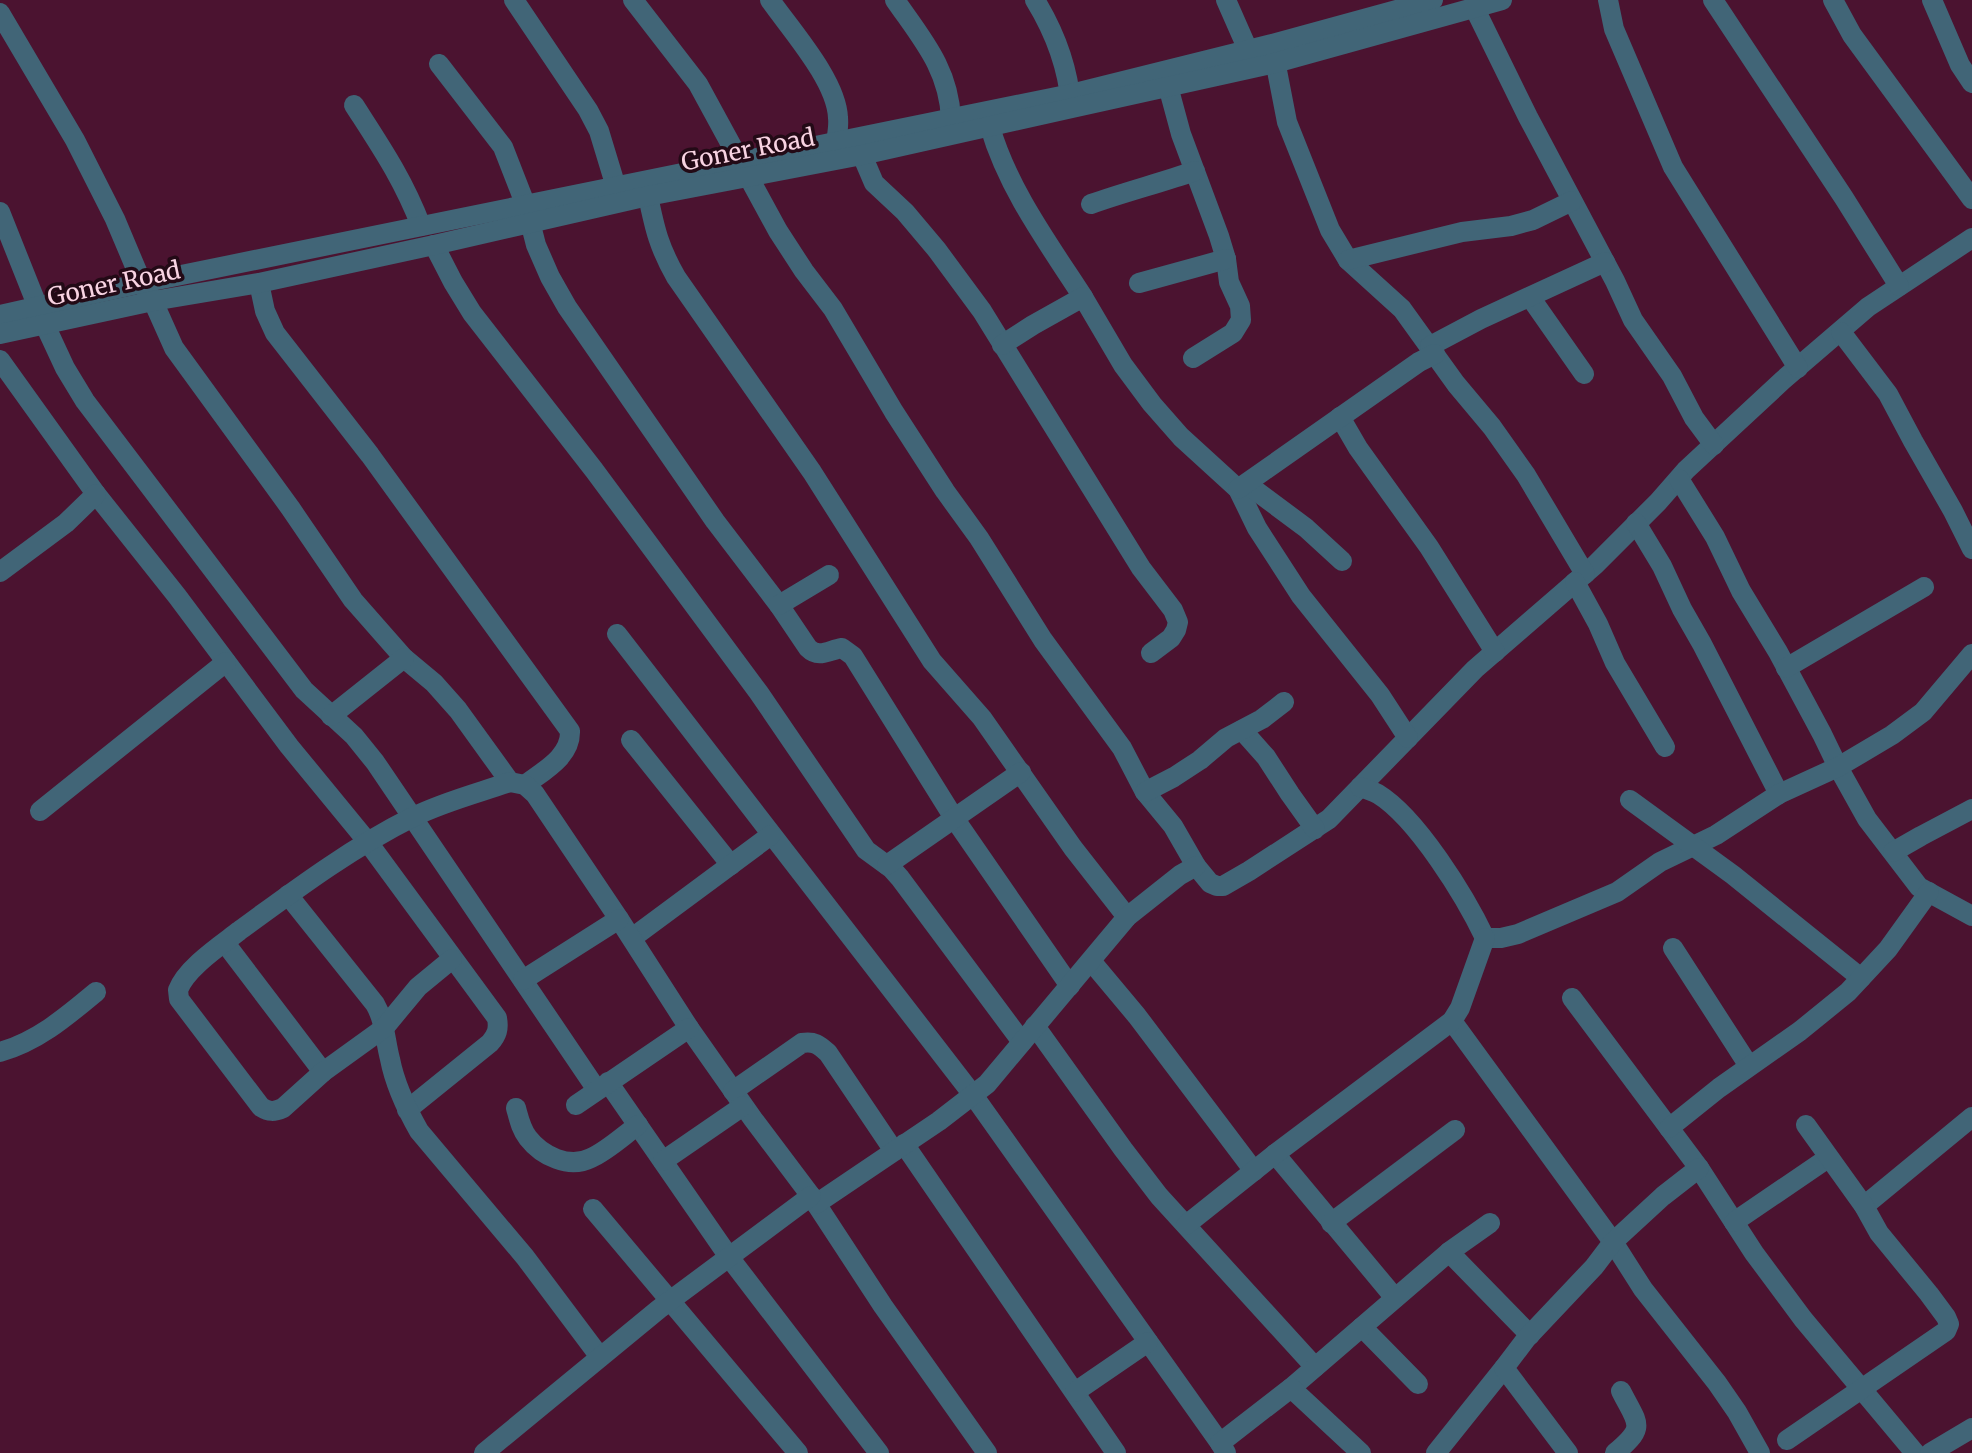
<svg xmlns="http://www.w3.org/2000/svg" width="1972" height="1453" font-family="Merriweather,serif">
<rect width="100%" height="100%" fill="#4b1330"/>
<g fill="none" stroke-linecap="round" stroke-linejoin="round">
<!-- minor -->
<g stroke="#416577" stroke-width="20">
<polyline points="514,0 588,110 599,131 616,187"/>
<polyline points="633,0 698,84 778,231 804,271 833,309 894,412 945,491 979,538 1043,640 1122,748 1145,792 1173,826 1196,866 1210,883 1217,886 1223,886 1249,871 1329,819 1475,669 1595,565 1658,502 1686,470 1783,380 1868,307 1972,238"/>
<path d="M770,0C791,30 837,81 838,118C839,126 837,135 836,143"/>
<path d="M895,0C922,39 949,69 951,119"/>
<path d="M1035,0C1054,31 1068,68 1071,105"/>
<polyline points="1226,0 1248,50"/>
<polyline points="1608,0 1614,29 1673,167 1798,368"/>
<polyline points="1713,0 1844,198 1899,286"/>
<polyline points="1833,0 1852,35 1972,199"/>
<polyline points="1932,0 1960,65 1972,83"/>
<polyline points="1474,7 1528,117 1615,281 1633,320 1672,376 1694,418 1714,445"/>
<polyline points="0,13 75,140 115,219 142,283 153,301 174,348 291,509 353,600 404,658 434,683 458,710 510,782"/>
<polyline points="1273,50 1287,122 1330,230 1348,260 1402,309 1456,384 1492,427 1526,475 1585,574"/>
<path d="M439,64L503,147L526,206L536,245L550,277L567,307L715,521L779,605L808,648C819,659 829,650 842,648L853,656L954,818L1070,986"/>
<polyline points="1165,75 1181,134 1219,236 1226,259 1229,282 1240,306 1241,320 1233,333 1193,358"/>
<path d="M354,105C381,147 403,179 421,226"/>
<path d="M990,127C1008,189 1048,243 1083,297"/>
<polyline points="862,155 874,183 905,212 937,250 982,311 1141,568 1173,610 1178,622 1176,630 1171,638 1151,653"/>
<path d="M648,196C655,230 659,247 676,277L812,472L932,661L982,718L1073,848L1127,917"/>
<path d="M1091,204C1125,192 1160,183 1195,171"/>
<polyline points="0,212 45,325 65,368 85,401 304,690 354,736 375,762 597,1090"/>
<polyline points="434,245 453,282 472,313 594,470 759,693 866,850 892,869 900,878 1022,1042"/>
<polyline points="1348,260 1462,232 1511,226 1533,220 1572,201"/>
<path d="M259,283L265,311L275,333L370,455L570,731C571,757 543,771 525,785"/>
<polyline points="1139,283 1226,259"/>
<polyline points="1530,297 1584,374"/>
<polyline points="0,315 142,283 1071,94 1272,44 1433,0"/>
<polyline points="1841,332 1888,394 1913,441 1953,511 1972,549"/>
<polyline points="0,334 153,301 259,283 434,245 648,196 862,155 1072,108 1275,63 1502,0"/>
<polyline points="1002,345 1033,325 1083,297 1123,365 1152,404 1181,437 1238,489 1257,528 1301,596 1380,695 1408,738"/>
<polyline points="1430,346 1481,319 1605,262"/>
<path d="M0,360L96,494L177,596L289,746L367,841L497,1018C499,1029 497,1035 490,1043L407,1110"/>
<polyline points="1340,417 1358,448 1429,547 1495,652"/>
<polyline points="1679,479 1715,537 1741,591 1778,652 1822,734 1838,767 1867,819 1919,887 1972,916"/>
<polyline points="1247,484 1306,528 1342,561"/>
<polyline points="1238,489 1419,362 1435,354"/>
<polyline points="1636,523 1662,566 1682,609 1702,644 1779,794"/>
<polyline points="0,572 66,523 96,494"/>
<polyline points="1575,582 1598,624 1615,663 1665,747"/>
<polyline points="779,605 829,575"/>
<polyline points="617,634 973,1095 1220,1443"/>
<polyline points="1786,668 1924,587"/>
<polyline points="331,716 404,658"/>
<polyline points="1242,730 1266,757 1290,794 1315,829"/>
<polyline points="631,740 731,865"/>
<path d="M1360,787C1366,789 1372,791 1378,794C1417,818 1465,896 1485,938H1501L1518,934L1617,892L1660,862L1716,835L1779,794L1838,767L1892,735L1923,712L1972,654"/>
<polyline points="1145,792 1174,777 1200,760 1226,738 1262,719 1284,702"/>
<polyline points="1630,800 1733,875 1861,978"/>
<polyline points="40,811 226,662"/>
<polyline points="1893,852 1921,836 1972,809"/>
<polyline points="887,865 1021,772"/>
<path d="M288,895L375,1004C385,1021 385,1040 390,1059C395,1085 406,1108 419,1131L525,1257L600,1357"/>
<polyline points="632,938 771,835"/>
<polyline points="225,943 323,1072"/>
<polyline points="1673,948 1749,1066"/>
<path d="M452,959L418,987L384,1028L323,1072L283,1108C274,1112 269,1112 261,1107L179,999L178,990C186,968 221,945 239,931C295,890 351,848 413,817C443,802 478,793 510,782L525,785L535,794L619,919L689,1028L753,1119L811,1196L883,1306L987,1453"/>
<polyline points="1091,961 1137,1016 1254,1171"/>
<polyline points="523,980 619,919"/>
<polyline points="1572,998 1699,1168 1754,1253 1803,1319 1915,1453"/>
<polyline points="1452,1021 1613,1242 1643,1289 1717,1383 1737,1412 1760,1453"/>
<polyline points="1035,1026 1123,1149 1159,1196 1315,1367"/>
<path d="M0,1052C38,1041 66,1017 96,992"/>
<polyline points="608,1082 729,1257 879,1453"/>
<path d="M733,1091L802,1043C815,1041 819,1045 828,1053L894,1151"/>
<polyline points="576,1105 689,1028"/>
<path d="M516,1108C519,1119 521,1129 528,1138C542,1156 569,1169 591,1158C607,1151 623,1136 638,1125"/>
<polyline points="1669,1128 1719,1088 1800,1031 1848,992 1888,949 1929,892"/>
<polyline points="904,1144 1116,1453"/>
<polyline points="1275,1154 1395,1298"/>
<polyline points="663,1161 743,1106"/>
<polyline points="816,1204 939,1121 987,1084 1127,917 1180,875 1196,866"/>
<polyline points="1864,1206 1972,1117"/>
<polyline points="593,1209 798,1453"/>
<polyline points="1734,1222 1828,1158"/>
<polyline points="1331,1223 1455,1130"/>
<polyline points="1186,1225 1275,1154 1452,1021 1460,1008 1485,938"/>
<polyline points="1449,1252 1530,1335"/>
<polyline points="1362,1327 1418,1384"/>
<polyline points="1291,1388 1449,1252 1490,1223"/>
<polyline points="1075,1392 1148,1342"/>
<polyline points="1787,1440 1946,1331 1949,1324 1946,1317 1929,1294 1879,1233 1864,1206 1806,1125"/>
<polyline points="484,1453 659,1309 811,1196"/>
<polyline points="1226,1453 1220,1443 1291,1388 1361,1453"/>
<polyline points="1436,1453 1504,1368"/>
<polyline points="1568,1453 1504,1368 1526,1339 1594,1267 1613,1242 1663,1196 1699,1168"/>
<path d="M1615,1453C1647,1426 1638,1425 1621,1391"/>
<polyline points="1930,1453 1972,1428"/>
</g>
</g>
<g text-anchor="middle" stroke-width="7" stroke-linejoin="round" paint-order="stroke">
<!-- street labels -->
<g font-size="24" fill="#f8d3e2" stroke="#230a16">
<text transform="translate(748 150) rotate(-11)" y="8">Goner Road</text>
<text transform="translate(114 284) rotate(-12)" y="8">Goner Road</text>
</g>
</g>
</svg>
